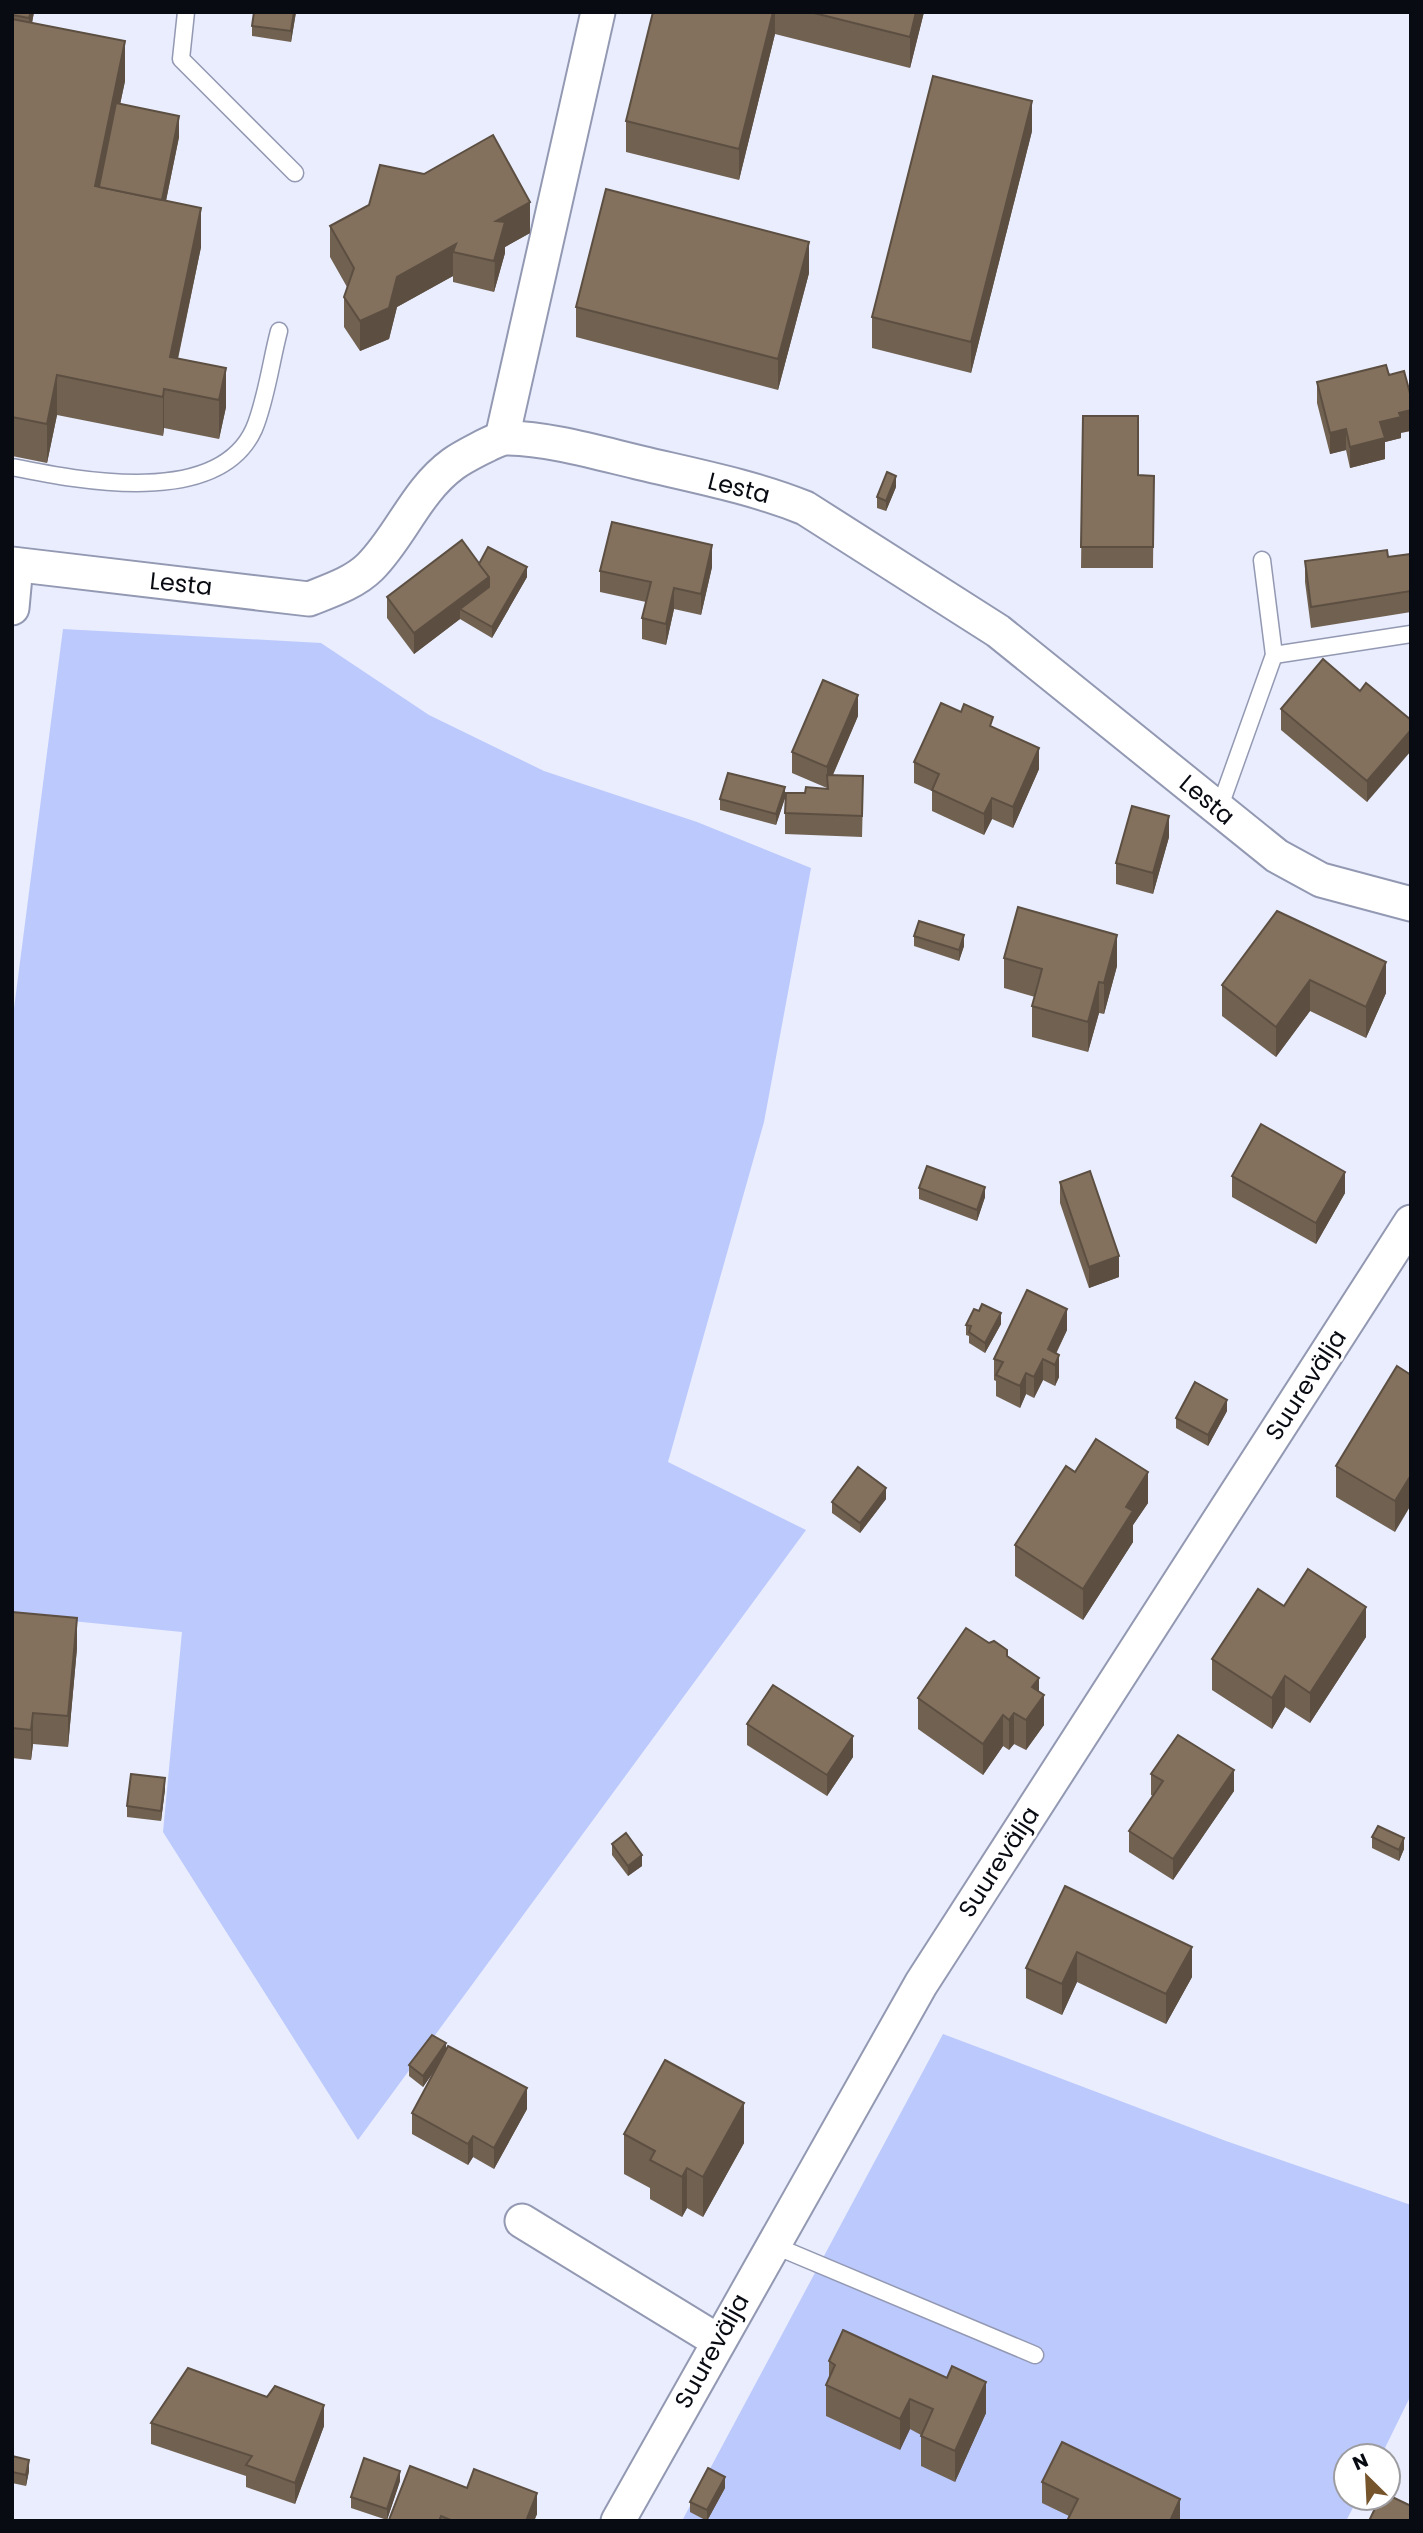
<svg xmlns="http://www.w3.org/2000/svg" width="1423" height="2533" font-family="Poppins,sans-serif">
<rect width="100%" height="100%" fill="#e9edfd"/>
<!-- green -->
<g fill="#bcc9fd">
<polygon points="63,629 321,643 429,715 544,771 697,822 811,868 764,1122 668,1462 806,1530 358,2140 163,1832 182,1632 12,1615 12,1024"/>
<polygon points="943,2034 1226,2141 1411,2205 1411,2395 1381,2456 1346,2456 1346,2498 1358,2498 1346,2521 683,2519"/>
</g>
<g fill="none" stroke-linecap="round" stroke-linejoin="round">
<!-- lane casing -->
<g stroke="#9399b2" stroke-width="19">
<g id="lane">
<polyline points="186,12 181,59 295,173"/>
<path d="M12,467C77,480 218,509 254,429C266,401 271,361 279,331"/>
<polyline points="1274,655 1411,634"/>
<polyline points="1219,809 1274,655 1262,560"/>
<polyline points="773,2245 1035,2355"/>
</g>
</g>
<!-- street casing -->
<g stroke="#9399b2" stroke-width="37">
<g id="street">
<polyline points="502,438 598,12"/>
<path d="M12,564L309,599C329,591 354,583 370,567C401,536 416,491 453,464C461,458 496,439 505,438C548,438 599,453 641,463C696,476 753,487 805,508L998,631L1277,856L1321,880L1411,904"/>
<polyline points="12,608 16,565"/>
<polyline points="522,2221 718,2341"/>
<polyline points="618,2521 921,1984 1411,1222"/>
</g>
</g>
<!-- lane -->
<use href="#lane" stroke="#fff" stroke-width="16"/>
<!-- street -->
<use href="#street" stroke="#fff" stroke-width="33"/>
</g>
<!-- wall -->
<g fill="#716151">
<polygon points="12,12 34,12 32,23 125,81 120,104 179,137 166,201 201,247 178,359 226,368 226,407 219,439 164,428 163,436 57,415 47,463 12,456"/>
<polygon points="296,12 291,42 252,36 252,26"/>
<polygon points="653,12 924,12 910,68 775,34 739,180 626,152 626,121"/>
<polygon points="1032,131 971,373 872,348 872,317"/>
<polygon points="330,226 530,233 505,247 505,253 494,292 453,282 453,276 397,307 389,339 360,351 344,327 344,297 347,287 330,257"/>
<polygon points="809,273 778,390 576,337 576,307"/>
<polygon points="1317,382 1401,433 1401,438 1385,442 1385,459 1350,468 1346,450 1330,454 1317,403"/>
<polygon points="1083,416 1138,475 1154,476 1153,568 1081,568"/>
<polygon points="896,487 886,511 877,508 877,497"/>
<polygon points="1411,554 1411,612 1311,628 1305,582 1305,561 1388,557"/>
<polygon points="479,564 527,577 492,638 460,619 414,654 387,618 387,597"/>
<polygon points="712,567 701,615 674,609 666,645 642,639 642,618 646,602 600,592 600,571"/>
<polygon points="1360,691 1411,720 1367,802 1281,730 1281,709"/>
<polygon points="858,716 833,775 863,797 862,837 785,834 785,813 827,788 792,773 792,752"/>
<polygon points="993,727 1039,769 1013,828 992,819 984,835 932,811 932,791 914,783 914,762"/>
<polygon points="785,798 776,825 720,810 720,799"/>
<polygon points="1169,837 1153,894 1116,884 1116,863"/>
<polygon points="1277,911 1386,993 1366,1038 1310,1011 1276,1057 1222,1016 1222,985"/>
<polygon points="914,936 964,946 959,961 914,946"/>
<polygon points="1004,958 1117,966 1104,1014 1099,1013 1088,1052 1032,1037 1032,1006 1035,997 1004,988"/>
<polygon points="1232,1176 1345,1193 1316,1244 1232,1197"/>
<polygon points="1060,1182 1119,1277 1089,1288 1060,1203"/>
<polygon points="919,1188 985,1197 977,1221 919,1199"/>
<polygon points="1001,1324 985,1353 969,1343 969,1336 966,1335 966,1325"/>
<polygon points="1067,1330 1056,1354 1059,1377 1055,1386 1043,1380 1034,1398 1026,1394 1020,1408 996,1396 996,1381 994,1380 994,1359"/>
<polygon points="1397,1366 1395,1532 1336,1497 1336,1466"/>
<polygon points="1227,1411 1208,1446 1176,1428 1176,1418"/>
<polygon points="1075,1472 1148,1503 1133,1525 1133,1542 1083,1620 1015,1576 1015,1545"/>
<polygon points="886,1499 860,1533 832,1513 832,1502"/>
<polygon points="1284,1606 1366,1637 1310,1723 1285,1707 1272,1729 1212,1690 1212,1659"/>
<polygon points="12,1612 77,1648 68,1747 33,1744 31,1760 12,1758"/>
<polygon points="1007,1656 1039,1691 1044,1725 1026,1750 1014,1744 1009,1750 1003,1746 983,1775 918,1729 918,1698"/>
<polygon points="747,1724 853,1757 827,1796 747,1745"/>
<polygon points="1151,1774 1234,1791 1173,1880 1129,1852 1129,1831 1153,1796 1151,1795"/>
<polygon points="165,1789 161,1821 127,1817 127,1806"/>
<polygon points="1372,1837 1404,1849 1399,1861 1372,1848"/>
<polygon points="612,1844 642,1866 628,1876 612,1855"/>
<polygon points="1065,1886 1192,1977 1166,2024 1077,1982 1062,2015 1026,1998 1026,1968"/>
<polygon points="446,2050 527,2109 494,2169 473,2157 468,2165 412,2134 412,2113 437,2067 423,2087 409,2076 409,2065"/>
<polygon points="624,2134 744,2143 703,2217 687,2208 682,2217 650,2199 650,2188 624,2174"/>
<polygon points="829,2361 947,2378 986,2413 955,2482 921,2466 921,2435 910,2429 900,2450 826,2416 826,2385 829,2378"/>
<polygon points="267,2397 324,2426 295,2504 246,2487 246,2476 151,2444 151,2423"/>
<polygon points="12,2456 29,2471 26,2486 12,2483"/>
<polygon points="410,2466 537,2514 534,2521 389,2521"/>
<polygon points="400,2481 387,2520 351,2508 351,2497"/>
<polygon points="1042,2482 1180,2499 1180,2521 1067,2521 1069,2516 1042,2503"/>
<polygon points="725,2488 707,2521 690,2512 690,2502"/>
</g>
<!-- shaded-wall -->
<g fill="#5c4f42">
<polygon points="31,12 34,12 29,39 29,18"/>
<polygon points="294,12 296,12 291,42 291,31"/>
<polygon points="773,12 775,12 775,34 739,180 739,149"/>
<polygon points="916,12 924,12 910,68 910,37"/>
<polygon points="125,41 125,81 99,205 95,186"/>
<polygon points="1032,101 1032,131 971,373 971,342"/>
<polygon points="179,116 179,137 158,239 158,218"/>
<polygon points="530,202 530,233 505,247 505,253 494,292 496,221"/>
<polygon points="201,208 201,247 171,390 170,357"/>
<polygon points="809,242 809,273 778,390 778,359"/>
<polygon points="456,244 453,252 453,276 397,307 389,339 360,351 360,321 397,277"/>
<polygon points="226,368 226,407 219,439 219,400"/>
<polygon points="57,375 57,415 47,463 47,424"/>
<polygon points="164,389 164,428 163,436 163,397"/>
<polygon points="1411,410 1411,431 1401,433 1401,438 1385,442 1385,459 1350,468 1350,447 1380,422 1399,413"/>
<polygon points="1346,429 1346,450 1330,454 1330,433"/>
<polygon points="896,476 896,487 886,511 886,501"/>
<polygon points="712,545 712,567 701,615 701,594"/>
<polygon points="527,567 527,577 492,638 492,627"/>
<polygon points="489,577 489,598 460,609 460,619 414,654 414,633"/>
<polygon points="674,588 674,609 666,645 666,624"/>
<polygon points="858,695 858,716 827,788 827,767"/>
<polygon points="1411,730 1411,751 1367,802 1367,781"/>
<polygon points="1039,748 1039,769 1013,828 1013,807"/>
<polygon points="785,787 785,798 776,825 776,814"/>
<polygon points="992,798 992,819 984,835 984,814"/>
<polygon points="1169,816 1169,837 1153,894 1153,873"/>
<polygon points="964,935 964,946 959,961 959,950"/>
<polygon points="1117,935 1117,966 1104,1014 1104,983"/>
<polygon points="1386,962 1386,993 1366,1038 1366,1007"/>
<polygon points="1310,980 1310,1011 1276,1057 1276,1027"/>
<polygon points="1099,982 1099,1013 1088,1052 1088,1022"/>
<polygon points="1345,1172 1345,1193 1316,1244 1316,1223"/>
<polygon points="985,1187 985,1197 977,1221 977,1210"/>
<polygon points="1119,1256 1119,1277 1089,1288 1089,1267"/>
<polygon points="1067,1309 1067,1330 1051,1363 1048,1349"/>
<polygon points="1001,1313 1001,1324 985,1353 985,1343"/>
<polygon points="1059,1355 1059,1377 1055,1386 1055,1365"/>
<polygon points="1043,1359 1043,1380 1034,1398 1034,1377"/>
<polygon points="1026,1373 1026,1394 1020,1408 1020,1386"/>
<polygon points="1227,1400 1227,1411 1208,1446 1208,1435"/>
<polygon points="1148,1472 1148,1503 1133,1525 1133,1542 1083,1620 1083,1589 1126,1507"/>
<polygon points="1411,1475 1411,1505 1395,1532 1395,1501"/>
<polygon points="886,1488 886,1499 860,1533 860,1523"/>
<polygon points="1366,1607 1366,1637 1310,1723 1310,1693"/>
<polygon points="77,1618 77,1648 68,1747 68,1716"/>
<polygon points="1285,1676 1285,1707 1272,1729 1272,1698"/>
<polygon points="1039,1678 1039,1702 1044,1695 1044,1725 1026,1750 1026,1720 1032,1687"/>
<polygon points="33,1713 33,1744 31,1760 31,1730"/>
<polygon points="1014,1713 1014,1744 1009,1750 1009,1720"/>
<polygon points="1003,1715 1003,1746 983,1775 983,1744"/>
<polygon points="853,1736 853,1757 827,1796 827,1775"/>
<polygon points="1234,1770 1234,1791 1173,1880 1173,1859"/>
<polygon points="165,1778 165,1789 161,1821 161,1811"/>
<polygon points="1404,1838 1404,1849 1399,1861 1399,1850"/>
<polygon points="642,1855 642,1866 628,1876 628,1866"/>
<polygon points="1192,1947 1192,1977 1166,2024 1166,1994"/>
<polygon points="1077,1952 1077,1982 1062,2015 1062,1984"/>
<polygon points="446,2043 446,2054 423,2087 423,2076"/>
<polygon points="527,2088 527,2109 494,2169 494,2148"/>
<polygon points="744,2103 744,2143 703,2217 703,2177"/>
<polygon points="473,2136 473,2157 468,2165 468,2144"/>
<polygon points="687,2168 687,2208 682,2217 682,2177"/>
<polygon points="986,2382 986,2413 955,2482 955,2451"/>
<polygon points="910,2399 910,2429 900,2450 900,2419"/>
<polygon points="324,2405 324,2426 295,2504 295,2483"/>
<polygon points="29,2460 29,2471 26,2486 26,2475"/>
<polygon points="400,2471 400,2481 387,2520 387,2509"/>
<polygon points="725,2477 725,2488 707,2521 707,2510"/>
<polygon points="537,2493 537,2514 534,2521 526,2521"/>
<polygon points="1180,2499 1180,2521 1170,2521"/>
</g>
<!-- building -->
<g fill="#83715e" stroke="#5c4f42" stroke-width="2">
<polygon points="12,12 31,12 29,18 12,15"/>
<polygon points="254,12 294,12 291,31 252,26"/>
<polygon points="653,12 773,12 739,149 626,121"/>
<polygon points="810,12 916,12 910,37"/>
<polygon points="12,19 125,41 95,186 201,208 170,357 226,368 219,400 164,389 163,397 57,375 47,424 12,417"/>
<polygon points="933,76 1032,101 971,342 872,317"/>
<polygon points="116,103 179,116 162,200 99,187"/>
<polygon points="493,135 530,202 496,221 505,222 494,261 453,252 456,244 397,277 389,308 360,321 344,297 354,268 330,226 369,205 380,165 424,174"/>
<polygon points="606,189 809,242 778,359 576,307"/>
<polygon points="1386,365 1389,375 1404,371 1411,397 1411,410 1399,413 1401,417 1380,422 1385,438 1350,447 1346,429 1330,433 1317,382"/>
<polygon points="1083,416 1138,416 1138,475 1154,476 1153,547 1081,547"/>
<polygon points="887,472 896,476 886,501 877,497"/>
<polygon points="612,522 712,545 701,594 674,588 666,624 642,618 651,582 600,571"/>
<polygon points="462,540 489,577 414,633 387,597"/>
<polygon points="488,547 527,567 492,627 460,609 489,587 489,577 479,564"/>
<polygon points="1387,550 1388,557 1411,554 1411,591 1311,607 1305,561"/>
<polygon points="1323,659 1360,691 1366,683 1411,720 1411,730 1367,781 1281,709"/>
<polygon points="823,680 858,695 827,767 792,752"/>
<polygon points="941,703 961,712 964,704 993,717 990,726 1039,748 1013,807 992,798 984,814 932,790 939,774 914,762"/>
<polygon points="728,773 785,787 776,814 720,799"/>
<polygon points="827,775 863,776 862,816 785,813 786,793 805,793 806,787 828,789"/>
<polygon points="1132,806 1169,816 1153,873 1116,863"/>
<polygon points="1018,907 1117,935 1104,983 1099,982 1088,1022 1032,1006 1042,969 1004,958"/>
<polygon points="1277,911 1386,962 1366,1007 1310,980 1276,1027 1222,985"/>
<polygon points="919,921 964,935 959,950 914,936"/>
<polygon points="1261,1124 1345,1172 1316,1223 1232,1176"/>
<polygon points="927,1166 985,1187 977,1210 919,1188"/>
<polygon points="1090,1171 1119,1256 1089,1267 1060,1182"/>
<polygon points="1027,1290 1067,1309 1048,1349 1059,1355 1055,1365 1043,1359 1034,1377 1026,1373 1020,1386 996,1375 1003,1362 994,1359"/>
<polygon points="982,1304 1001,1313 985,1343 969,1332 971,1326 966,1325 974,1309 979,1311"/>
<polygon points="1397,1366 1411,1375 1411,1475 1395,1501 1336,1466"/>
<polygon points="1195,1382 1227,1400 1208,1435 1176,1418"/>
<polygon points="1096,1439 1148,1472 1126,1507 1133,1511 1083,1589 1015,1545 1066,1466 1075,1472"/>
<polygon points="858,1467 886,1488 860,1523 832,1502"/>
<polygon points="1308,1569 1366,1607 1310,1693 1285,1676 1272,1698 1212,1659 1258,1589 1284,1606"/>
<polygon points="12,1612 77,1618 68,1716 33,1713 31,1730 12,1728"/>
<polygon points="966,1628 989,1643 994,1641 1007,1650 1007,1656 1039,1678 1032,1687 1044,1695 1026,1720 1014,1713 1009,1720 1003,1715 983,1744 918,1698"/>
<polygon points="773,1685 853,1736 827,1775 747,1724"/>
<polygon points="1178,1735 1234,1770 1173,1859 1129,1831 1163,1781 1151,1774"/>
<polygon points="131,1774 165,1778 161,1811 127,1806"/>
<polygon points="1378,1826 1404,1838 1399,1850 1372,1837"/>
<polygon points="626,1833 642,1855 628,1866 612,1844"/>
<polygon points="1065,1886 1192,1947 1166,1994 1077,1952 1062,1984 1026,1968"/>
<polygon points="432,2035 446,2043 423,2076 409,2065"/>
<polygon points="448,2046 527,2088 494,2148 473,2136 468,2144 412,2113"/>
<polygon points="665,2060 744,2103 703,2177 687,2168 682,2177 650,2160 655,2151 624,2134"/>
<polygon points="843,2330 947,2378 952,2366 986,2382 955,2451 921,2436 933,2409 910,2399 900,2419 826,2385 835,2365 829,2361"/>
<polygon points="188,2368 267,2397 275,2386 324,2405 295,2483 246,2465 252,2456 151,2423"/>
<polygon points="1062,2442 1180,2499 1170,2521 1067,2521 1078,2499 1042,2482"/>
<polygon points="12,2456 29,2460 26,2475 12,2472"/>
<polygon points="364,2458 400,2471 387,2509 351,2497"/>
<polygon points="410,2466 467,2488 474,2469 537,2493 526,2521 453,2521 441,2516 439,2521 392,2521 389,2520"/>
<polygon points="708,2468 725,2477 707,2510 690,2502"/>
<polygon points="1388,2495 1411,2506 1411,2521 1369,2521 1380,2498 1388,2498"/>
</g>
<g text-anchor="middle" stroke-width="6" stroke-linejoin="round" paint-order="stroke">
<!-- street labels -->
<g font-size="24" fill="#090b13" stroke="#fff">
<text transform="translate(739 488) rotate(14)" y="8">Lesta</text>
<text transform="translate(181 584) rotate(6)" y="8">Lesta</text>
<text transform="translate(1207 800) rotate(40)" y="8">Lesta</text>
<text transform="translate(1306 1385) rotate(-57)" y="8">Suurevälja</text>
<text transform="translate(999 1862) rotate(-57)" y="8">Suurevälja</text>
<text transform="translate(712 2351) rotate(-61)" y="8">Suurevälja</text>
</g>
</g>
<!-- border -->
<rect width="1423" height="2533" fill="none" stroke="#090b13" stroke-width="28"/>
<!-- north arrow -->
<g transform="translate(1367 2477) rotate(336)"><circle r="33" fill="#ffffff" stroke="#9d9da1" stroke-width="2"/>
<path d="M0-5L12 26L0 18L-12 26Z" fill="#76542c"/>
<text y="-10" font-size="19" font-weight="bold" text-anchor="middle" fill="#090b13">N</text>
</g>
</svg>
